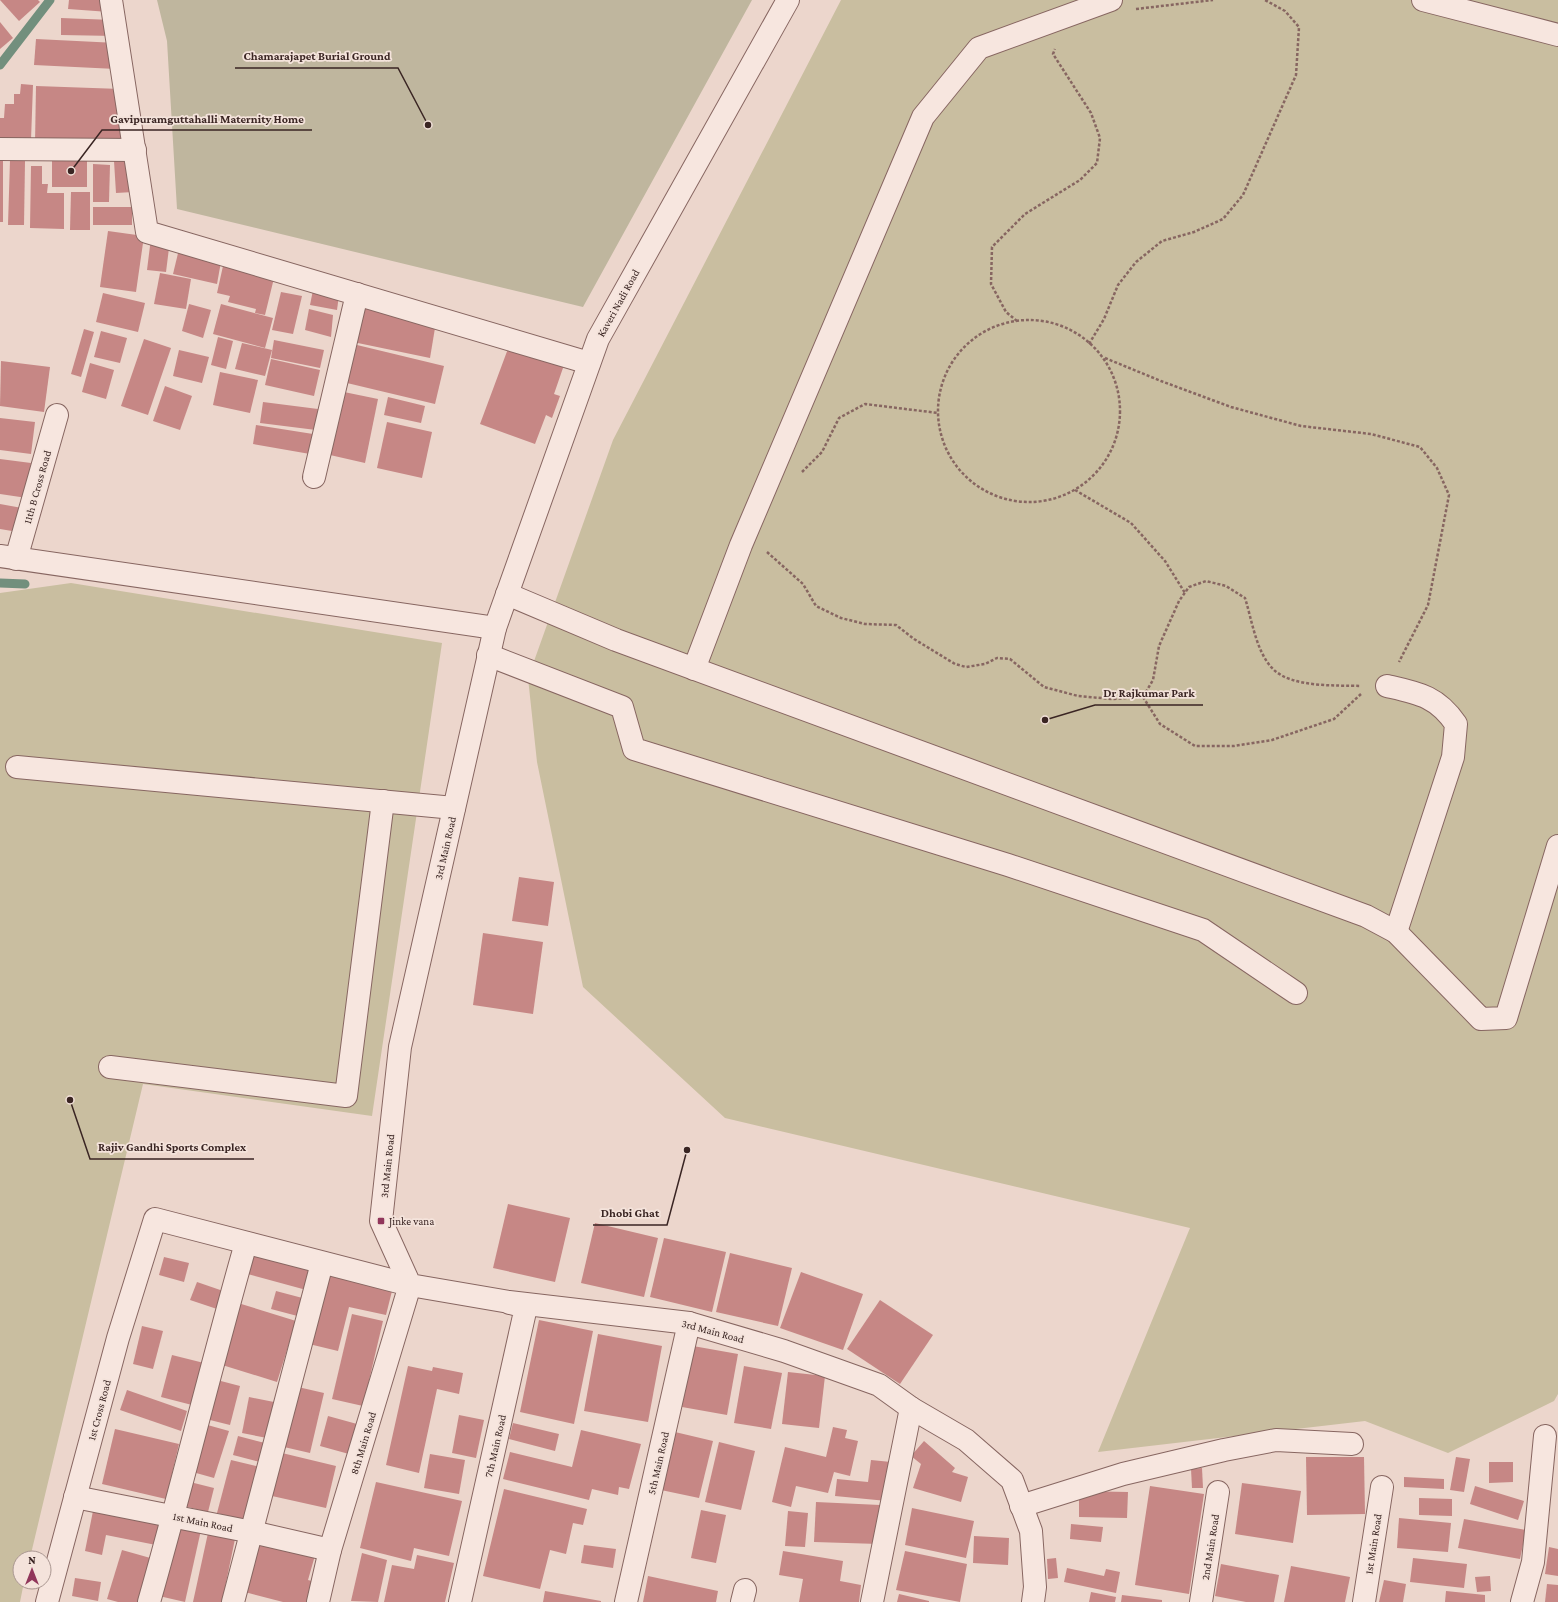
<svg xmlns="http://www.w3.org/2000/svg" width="1558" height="1602" font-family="'Crimson Pro',serif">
<rect width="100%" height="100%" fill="#ecd6cc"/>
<!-- green -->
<g fill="#c9bea0">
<polygon points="841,0 1558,0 1558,1394 1554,1401 1448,1453 1365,1421 1098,1452 1190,1228 725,1118 583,987 537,762 528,678 613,440"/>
<polygon points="71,583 442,643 372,1116 143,1084 30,1558 20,1558 20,1582 24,1582 20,1602 0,1602 0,593"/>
</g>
<!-- cemetery -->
<polygon fill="#bfb69e" points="157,0 752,0 583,307 177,209 167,41"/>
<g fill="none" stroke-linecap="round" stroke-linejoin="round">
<!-- stream -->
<g stroke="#728f7d" stroke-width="9">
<polyline points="0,65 50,0"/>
<polyline points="0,583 25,584"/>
</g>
</g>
<!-- building -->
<g fill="#c68785">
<polygon points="0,0 38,0 40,2 19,21"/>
<polygon points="69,0 101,0 109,12 68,9"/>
<polygon points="61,18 113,20 115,36 61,35"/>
<polygon points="0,22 13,38 0,49"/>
<polygon points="36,39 117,43 116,69 34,65"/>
<polygon points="21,84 33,85 31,140 0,138 0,118 4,118 5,104 14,104 14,94 20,94"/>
<polygon points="36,86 121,89 123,146 35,144"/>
<rect x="52" y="155" width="35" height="32"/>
<rect x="0" y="160" width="3" height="62"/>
<polygon points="10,160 25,161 24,225 8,225"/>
<polygon points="132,160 133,192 116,193 114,161"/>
<polygon points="93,164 110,165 109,202 93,202"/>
<polygon points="31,166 42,166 42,184 48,184 47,193 64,193 64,229 30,228"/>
<polygon points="71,192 90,192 90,230 70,230"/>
<rect x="93" y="207" width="39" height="18"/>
<polygon points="108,231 144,236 136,292 100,287"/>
<polygon points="151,238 170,240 166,272 147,270"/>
<polygon points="180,245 222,256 217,284 173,274"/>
<polygon points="223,266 274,278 265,315 255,313 256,309 228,302 230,296 217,293"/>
<polygon points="160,273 191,279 186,309 154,304"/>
<polygon points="313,290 339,295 337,310 310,305"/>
<polygon points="281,292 302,296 293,334 272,330"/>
<polygon points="103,293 145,303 138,332 96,322"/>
<polygon points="361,299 436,322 430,358 353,342"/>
<polygon points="189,304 211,310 203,338 182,331"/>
<polygon points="221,304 273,318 265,348 213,334"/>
<polygon points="309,309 333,315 331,337 305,330"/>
<polygon points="84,329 94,332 81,377 71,374"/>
<polygon points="101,331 127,338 120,363 94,357"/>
<polygon points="218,337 233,341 226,369 211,365"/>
<polygon points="144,339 171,348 148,415 121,406"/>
<polygon points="274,340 324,350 320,368 271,358"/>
<polygon points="242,343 272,350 265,376 235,369"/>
<polygon points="357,345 444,366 435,404 347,383"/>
<polygon points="509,346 564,365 554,394 560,396 552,418 546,415 535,444 480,424"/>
<polygon points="179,350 209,357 202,383 173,376"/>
<polygon points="271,359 320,370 314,396 265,385"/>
<polygon points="1,361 50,367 44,412 0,406"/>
<polygon points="90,363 114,370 106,399 82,392"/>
<polygon points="220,372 258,380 250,413 213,405"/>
<polygon points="165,386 192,396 180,430 153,421"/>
<polygon points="344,392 378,399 365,463 330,455"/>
<polygon points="388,397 425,406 421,423 384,415"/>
<polygon points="263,402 318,409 316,430 260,423"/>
<polygon points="0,418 35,422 31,454 0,450"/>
<polygon points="387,422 432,432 422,478 377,468"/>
<polygon points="256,425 313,434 310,454 253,444"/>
<polygon points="0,459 31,463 27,498 0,494"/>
<polygon points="0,504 22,508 18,532 0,529"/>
<polygon points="519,877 554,882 548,926 512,921"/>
<polygon points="483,933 543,942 533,1014 473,1005"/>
<polygon points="508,1204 570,1218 555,1282 493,1268"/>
<polygon points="595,1223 658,1238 644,1297 581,1283"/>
<polygon points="664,1238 726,1252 712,1312 650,1297"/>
<polygon points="251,1249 317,1267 310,1291 244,1273"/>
<polygon points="730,1253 792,1268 778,1326 716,1312"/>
<polygon points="164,1257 189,1263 184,1282 159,1275"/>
<polygon points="327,1271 393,1287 386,1315 349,1307 338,1351 309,1344"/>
<polygon points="801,1272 863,1294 843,1350 780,1328"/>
<polygon points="197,1282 229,1293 223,1311 190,1300"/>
<polygon points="276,1291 310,1300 305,1318 271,1309"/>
<polygon points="880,1300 933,1335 900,1384 847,1349"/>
<polygon points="238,1303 296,1321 277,1382 219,1364"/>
<polygon points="352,1314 383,1321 363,1406 332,1399"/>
<polygon points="539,1320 593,1331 574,1424 520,1412"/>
<polygon points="142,1326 163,1331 153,1369 133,1364"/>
<polygon points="598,1334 662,1346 648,1422 584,1411"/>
<polygon points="693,1346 738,1354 727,1415 682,1407"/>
<polygon points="172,1355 204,1363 192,1405 161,1397"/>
<polygon points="408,1366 432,1371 433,1367 463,1373 459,1394 437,1389 419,1473 386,1465"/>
<polygon points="744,1366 782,1373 771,1429 734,1423"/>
<polygon points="788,1372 825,1376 819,1428 782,1424"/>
<polygon points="217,1380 240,1386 230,1425 206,1419"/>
<polygon points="298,1387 324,1393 310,1453 284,1447"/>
<polygon points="127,1390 187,1411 181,1431 120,1410"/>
<polygon points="249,1397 274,1402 267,1438 242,1433"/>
<polygon points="459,1415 484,1420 476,1458 452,1453"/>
<polygon points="328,1416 357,1424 349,1454 320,1446"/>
<polygon points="513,1423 559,1434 555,1451 509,1439"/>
<polygon points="204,1424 229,1431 214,1478 189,1471"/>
<polygon points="833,1427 847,1430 845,1438 858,1441 850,1476 834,1472 828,1493 796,1486 791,1507 772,1502 785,1447 826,1457"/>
<polygon points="115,1429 179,1444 166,1499 102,1484"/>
<polygon points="581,1430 641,1444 629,1489 619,1487 618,1495 592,1489 589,1500 503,1479 510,1452 572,1467"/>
<polygon points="675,1432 713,1441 699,1498 661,1490"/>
<polygon points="238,1436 269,1444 264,1463 233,1455"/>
<polygon points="924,1441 955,1468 952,1472 968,1477 961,1502 913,1488 921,1464 911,1456"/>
<polygon points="719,1442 755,1451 741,1510 705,1502"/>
<polygon points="282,1453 336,1466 326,1508 272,1496"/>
<polygon points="430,1454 465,1460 459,1494 424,1488"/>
<polygon points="1306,1457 1364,1457 1365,1514 1307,1515"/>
<polygon points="1456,1457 1470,1459 1464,1492 1450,1490"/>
<polygon points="231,1460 264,1468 250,1522 217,1513"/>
<polygon points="871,1460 891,1462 887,1501 835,1496 837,1479 868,1482"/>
<polygon points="1489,1462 1513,1462 1513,1482 1489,1483"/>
<polygon points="1202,1468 1203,1488 1192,1488 1191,1469"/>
<polygon points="1404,1477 1444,1479 1444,1489 1404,1487"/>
<polygon points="190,1482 214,1488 208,1512 184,1506"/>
<polygon points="376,1482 462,1501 449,1556 414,1548 411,1561 360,1548"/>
<polygon points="1242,1483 1301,1491 1293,1543 1235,1534"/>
<polygon points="1150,1486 1204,1494 1189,1594 1135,1585"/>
<polygon points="1475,1486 1524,1501 1518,1520 1470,1504"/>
<polygon points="504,1489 587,1509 583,1525 573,1523 566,1554 550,1550 540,1589 483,1576"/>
<polygon points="1079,1491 1128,1492 1127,1518 1079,1517"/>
<polygon points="1419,1498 1452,1499 1452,1516 1419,1515"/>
<polygon points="816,1502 880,1505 879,1544 814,1542"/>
<polygon points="94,1506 161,1519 156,1545 106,1535 102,1555 85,1551"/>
<polygon points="912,1508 974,1521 966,1558 905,1545"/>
<polygon points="701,1510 726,1515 716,1563 691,1558"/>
<polygon points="788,1511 808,1513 805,1547 785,1546"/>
<polygon points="1399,1518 1451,1523 1448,1552 1397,1548"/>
<polygon points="1464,1519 1526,1530 1520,1559 1458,1548"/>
<polygon points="1071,1524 1103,1527 1101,1542 1070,1539"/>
<polygon points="175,1525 201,1530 185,1602 159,1596"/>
<polygon points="208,1533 235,1539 222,1602 193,1602"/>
<polygon points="255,1536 316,1552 308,1580 315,1582 310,1602 283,1602 241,1591"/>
<polygon points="974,1536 1009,1538 1008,1565 973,1563"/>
<polygon points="584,1545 616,1549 613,1568 581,1563"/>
<polygon points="1549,1547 1558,1549 1558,1576 1545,1574"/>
<polygon points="122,1550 154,1559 141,1602 118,1602 107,1599"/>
<polygon points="783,1551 843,1561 840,1581 861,1585 859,1602 799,1602 803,1579 779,1575"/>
<polygon points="905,1551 967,1564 960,1602 896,1590"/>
<polygon points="362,1553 387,1560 378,1602 351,1601"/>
<polygon points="417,1555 454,1563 445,1602 384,1602 392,1565 414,1569"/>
<polygon points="1056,1558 1058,1578 1048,1579 1047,1559"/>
<polygon points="1413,1558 1467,1564 1464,1588 1410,1582"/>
<polygon points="1221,1564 1279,1575 1274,1602 1246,1602 1215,1596"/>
<polygon points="1291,1566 1350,1577 1345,1602 1284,1602"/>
<polygon points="1067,1568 1104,1576 1106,1569 1120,1572 1116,1593 1064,1582"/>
<polygon points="648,1576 718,1591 716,1602 643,1602"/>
<polygon points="1490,1576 1491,1591 1477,1592 1475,1577"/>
<polygon points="75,1578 101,1582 98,1601 72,1596"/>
<polygon points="1384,1580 1406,1584 1403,1602 1379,1602"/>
<polygon points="1547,1584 1558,1585 1558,1602 1545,1602"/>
<polygon points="545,1591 601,1601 601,1602 543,1602"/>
<polygon points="1446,1591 1485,1595 1485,1602 1445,1602"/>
<polygon points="1091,1592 1116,1597 1115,1602 1089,1602"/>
<polygon points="899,1594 929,1601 929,1602 897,1602"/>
<polygon points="1122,1595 1162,1600 1162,1602 1121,1602"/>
</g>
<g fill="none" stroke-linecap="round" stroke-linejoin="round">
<!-- minor casing -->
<g stroke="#876661" stroke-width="24">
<g id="minor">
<polyline points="111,0 147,232 589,363"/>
<polyline points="788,0 598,339 495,628 400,1047 381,1221 410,1285 509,1302 689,1323 784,1351 879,1385 911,1408 966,1440 1012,1480 1031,1531 1035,1587 1033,1602"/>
<polyline points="1423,0 1558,35"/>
<polyline points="0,149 135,150"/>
<polyline points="314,477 357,294"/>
<polyline points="0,556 495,628"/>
<polyline points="16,559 57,415"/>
<polyline points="507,594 616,640 1366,916 1396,932 1481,1019 1506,1018 1558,846"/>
<polyline points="488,655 622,707 634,749 1008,865 1203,930 1296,993"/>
<polyline points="694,669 741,545 923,117 979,48 1111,0"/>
<path d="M1387,686C1418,693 1437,696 1456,724L1453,757L1396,932"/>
<polyline points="17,767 454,808"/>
<polyline points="110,1067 346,1096 383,801"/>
<polyline points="75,1497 252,1532 330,1550"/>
<polyline points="1021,1506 1123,1474 1224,1450 1276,1440 1352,1444"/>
<polyline points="47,1602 118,1338 155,1219 410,1285 330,1550 318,1602"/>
<path d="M149,1602C183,1483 212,1362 246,1243"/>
<polyline points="233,1602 322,1263"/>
<polyline points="460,1602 526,1307 510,1303"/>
<polyline points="626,1602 689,1323"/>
<polyline points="742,1602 745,1590"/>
<polyline points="872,1602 911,1408"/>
<polyline points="1201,1602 1218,1492"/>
<polyline points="1364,1602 1382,1487"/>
<polyline points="1522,1602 1533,1562 1545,1436"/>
</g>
</g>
<!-- path -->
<g stroke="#876661" stroke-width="2.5" stroke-dasharray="3 2" stroke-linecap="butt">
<polyline points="1136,9 1213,0"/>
<circle cx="1029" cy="411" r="91"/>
<polyline points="1017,321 1006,312 991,284 992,247 1025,214 1080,180 1097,163 1100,138 1091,113 1053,54 1055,49"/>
<polyline points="1089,344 1104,319 1118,285 1136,262 1162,241 1194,232 1223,219 1243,195 1296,75 1299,27 1285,11 1265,0"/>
<polyline points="1105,358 1161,381 1231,407 1301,426 1371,434 1420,447 1437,468 1449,495 1428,605 1399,662"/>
<polyline points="802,472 822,452 839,418 865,404 938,413"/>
<polyline points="1075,490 1131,523 1165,561 1185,593"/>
<path d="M767,552L803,584L816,606L841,618L865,624L896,625L914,639L955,664L966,667L985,664L997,658L1010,659L1044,687L1078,696L1112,699L1143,697L1153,680L1159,646L1179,601L1189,587L1206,581L1226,586L1245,598C1252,620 1256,652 1273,669C1292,688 1336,685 1361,686"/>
<polyline points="1143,697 1160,724 1195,746 1234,746 1272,740 1334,719 1361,694"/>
</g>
<!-- minor -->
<use href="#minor" stroke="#f7e6df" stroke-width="22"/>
</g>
<!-- markers -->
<rect fill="#91365b" stroke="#f4e3db" stroke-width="1.5" x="377" y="1217" width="8" height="8" rx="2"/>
<g text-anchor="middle" stroke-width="3.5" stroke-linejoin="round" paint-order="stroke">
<!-- street labels -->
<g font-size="11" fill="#3a2523" stroke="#f4e3db">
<text transform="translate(618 303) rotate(-61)" y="4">Kaveri Nadi Road</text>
<text transform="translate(37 487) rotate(-74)" y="4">11th B Cross Road</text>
<text transform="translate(445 848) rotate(-77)" y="4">3rd Main Road</text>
<text transform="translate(387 1166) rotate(-84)" y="4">3rd Main Road</text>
<text transform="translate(713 1331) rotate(15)" y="4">3rd Main Road</text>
<text transform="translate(99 1410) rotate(-75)" y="4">1st Cross Road</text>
<text transform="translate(363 1443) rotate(-73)" y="4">8th Main Road</text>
<text transform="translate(495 1446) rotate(-77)" y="4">7th Main Road</text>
<text transform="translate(658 1463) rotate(-77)" y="4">5th Main Road</text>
<text transform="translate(203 1522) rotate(12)" y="4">1st Main Road</text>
<text transform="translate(1373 1544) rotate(-81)" y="4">1st Main Road</text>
<text transform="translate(1210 1547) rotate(-81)" y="4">2nd Main Road</text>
</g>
<!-- poi labels -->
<g font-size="11" fill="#3a2523" stroke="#f4e3db" text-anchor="start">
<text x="389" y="1225">Jinke vana</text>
</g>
</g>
<!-- callouts -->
<path fill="none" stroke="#3a2523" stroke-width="1.5" d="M428 125L398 68H235M71 171L102 130H312M1045 720L1095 705H1203M70 1100L90 1159H254M687 1150L667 1225H593"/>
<g fill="#3a2523" stroke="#f4e3db" stroke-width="1.5">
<circle cx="428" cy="125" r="4"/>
<circle cx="71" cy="171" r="4"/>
<circle cx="1045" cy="720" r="4"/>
<circle cx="70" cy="1100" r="4"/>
<circle cx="687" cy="1150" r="4"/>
</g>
<g font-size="12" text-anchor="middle" font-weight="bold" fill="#3a2523" stroke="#f4e3db" stroke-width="3.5" stroke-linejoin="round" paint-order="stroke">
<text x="317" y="60">Chamarajapet Burial Ground</text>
<text x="207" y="123">Gavipuramguttahalli Maternity Home</text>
<text x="1149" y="697">Dr Rajkumar Park</text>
<text x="172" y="1151">Rajiv Gandhi Sports Complex</text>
<text x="630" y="1217">Dhobi Ghat</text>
</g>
<!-- north arrow -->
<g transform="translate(32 1570)"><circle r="19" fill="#f4e3db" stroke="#aa9791"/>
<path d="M0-3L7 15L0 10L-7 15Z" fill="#91365b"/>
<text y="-6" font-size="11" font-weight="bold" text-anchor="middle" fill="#3a2523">N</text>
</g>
</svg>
